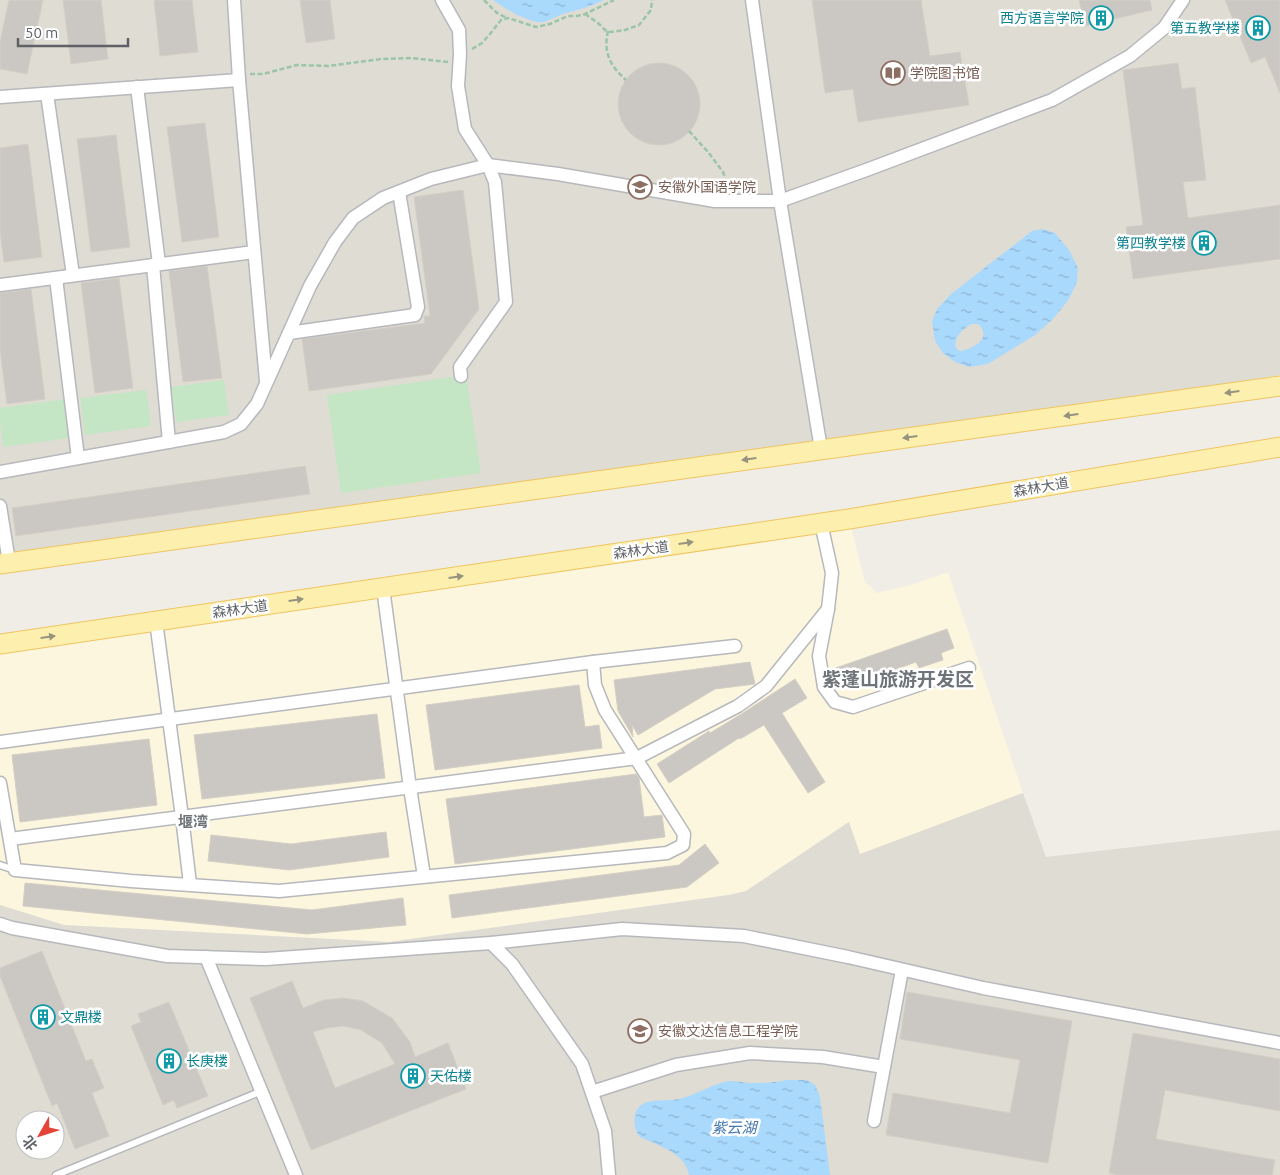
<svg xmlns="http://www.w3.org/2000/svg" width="1280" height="1175" font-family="Ubuntu,'Noto Sans SC',sans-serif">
<defs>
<pattern id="water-ripples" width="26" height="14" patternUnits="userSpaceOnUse" patternTransform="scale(1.25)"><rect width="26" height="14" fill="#a9d9fd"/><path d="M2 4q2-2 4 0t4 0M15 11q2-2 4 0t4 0" fill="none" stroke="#8db3d1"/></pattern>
</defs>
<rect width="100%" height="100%" fill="#f0ede6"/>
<!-- commercial -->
<polygon fill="#fdf6de" points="849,519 865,582 877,593 914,584 948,572 1023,793 860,854 848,822 746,891 729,895 389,942 64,925 0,905 0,644"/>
<!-- education -->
<g fill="#dfdcd4" fill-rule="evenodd">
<polygon points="0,0 1280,0 1280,375 821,449 0,564"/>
<path d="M1023,793L1046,857L1280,830V1175H0V905L64,925L389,942L729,895L746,891L849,822L860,854ZM25,1120H55V1150H25Z"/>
</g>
<!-- pitch -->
<g fill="#c4e6c4">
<polygon points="466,375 481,473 341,493 327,395"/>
<polygon points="224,380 229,415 176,422 171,387"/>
<polygon points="146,390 151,426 85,435 80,398"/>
<polygon points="65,399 70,438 3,447 0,422 0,408"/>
</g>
<!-- water -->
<g fill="url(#water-ripples)" fill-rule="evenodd">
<path d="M493,0H604C591,6 579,10 566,13C558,15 552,20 544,22C530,24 504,8 493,0Z"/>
<path d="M1042,229L1055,233L1069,250L1078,268L1077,282L1069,299L1054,318L1035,335L988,364L969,367L955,362L943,353L935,341L932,321L937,309L951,294L1032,231ZM971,324H978C993,337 974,349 960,351L958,350L955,346C956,335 962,330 971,324Z"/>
<path d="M787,1080H807L815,1085L820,1097L830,1175H689C686,1153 657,1145 640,1137C633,1129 632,1112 641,1105C651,1098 667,1102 679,1099C696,1095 712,1084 729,1081C736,1081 742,1082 749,1083C762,1083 774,1083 787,1080Z"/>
</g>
<!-- building -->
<g fill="#cbc8c3" stroke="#d4cfc5" fill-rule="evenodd">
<polygon points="9,0 43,0 27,74 0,69 0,42"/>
<polygon points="63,0 101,0 108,59 71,64"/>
<polygon points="154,0 192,0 198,52 160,56"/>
<polygon points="300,0 330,0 335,39 306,43"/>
<polygon points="812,0 921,0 930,56 960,52 969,105 858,122 853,89 825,93"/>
<polygon points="1079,0 1150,0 1152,10 1085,26"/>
<polygon points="1225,0 1280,0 1280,93 1265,57 1251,63"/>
<polygon points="1178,63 1182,89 1195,87 1206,180 1183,182 1188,218 1280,205 1280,259 1133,279 1126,227 1143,225 1123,70"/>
<circle cx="659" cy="104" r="41"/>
<polygon points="205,123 219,237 182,242 167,127"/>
<polygon points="116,135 130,247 91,252 77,139"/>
<polygon points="28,144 42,257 4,262 0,232 0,148"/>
<polygon points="463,190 479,309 431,374 309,391 302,339 425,323 424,316 430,316 414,197"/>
<polygon points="207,266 222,378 183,382 169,271"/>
<polygon points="119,278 133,388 95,393 81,283"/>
<polygon points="31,289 45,399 7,404 0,350 0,293"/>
<polygon points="305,466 310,494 16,536 12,508"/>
<polygon points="947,629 954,648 941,653 943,660 919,668 916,662 874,677 876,682 854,690 851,682 839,686 833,669"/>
<polygon points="750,662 755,684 715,689 638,735 632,725 633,737 618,711 614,680"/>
<polygon points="795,679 807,698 782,713 825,782 808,793 764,725 740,739 739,738 669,783 657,764 709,731 710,733 743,713"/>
<polygon points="579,685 585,727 599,725 602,748 435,770 426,705"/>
<polygon points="377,714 385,778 202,799 194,735"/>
<polygon points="149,739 157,805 20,822 12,755"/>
<polygon points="636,774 639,778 644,817 662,815 665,837 455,864 446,799"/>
<polygon points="386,832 389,857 289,870 208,861 211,835 291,844"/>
<polygon points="705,844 719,863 687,887 452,918 449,895 679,865"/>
<polygon points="25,883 312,910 403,898 406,925 307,934 23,906"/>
<polygon points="42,951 86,1061 92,1059 104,1088 92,1093 109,1136 75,1149 57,1103 52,1106 0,976 0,968"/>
<path d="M292,981L303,1008L324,1000L343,998L363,1001L392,1018L410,1042L415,1057L448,1043L466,1089L311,1150L250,998ZM343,1026L361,1030L382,1043L395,1064L335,1088L313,1032L327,1028Z"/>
<polygon points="907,992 1072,1021 1048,1163 886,1135 893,1093 1010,1113 1020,1060 900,1039"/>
<polygon points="169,1002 208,1096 177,1108 174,1100 163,1105 131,1026 141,1022 138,1014"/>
<polygon points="1133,1033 1280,1059 1280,1111 1165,1090 1156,1139 1275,1160 1272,1175 1118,1175 1109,1173"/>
</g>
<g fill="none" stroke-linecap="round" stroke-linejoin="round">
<!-- service casing -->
<g stroke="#b6b8bc" stroke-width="9">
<g id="service">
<polyline points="0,865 15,870"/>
<polyline points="56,1175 262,1091"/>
</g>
</g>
<!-- minor casing -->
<g stroke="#b6b8bc" stroke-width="15">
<g id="minor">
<polyline points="234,0 239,80 266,381"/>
<polyline points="442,0 459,30 460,54 458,86 465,129 488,165 495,182 506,302 460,367 461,376"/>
<polyline points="752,0 780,201 821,449"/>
<polyline points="137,87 159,264"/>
<polyline points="47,94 73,275"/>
<polyline points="0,97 239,80"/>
<polyline points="153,265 169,442"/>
<polyline points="56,278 78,458"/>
<polyline points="0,285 254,252"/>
<polyline points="289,333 415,315 418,307 399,192"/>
<polyline points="0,472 224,432 241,424 257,404 310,286 335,242 353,218 383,198 431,179 488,165 558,174 715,201 780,201 869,169 1052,100 1130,56 1164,28 1183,0"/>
<polyline points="0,506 9,562"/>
<polyline points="821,523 832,573 828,609 819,656 824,687 835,702 853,707 969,668"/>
<polyline points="383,588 410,788 424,876"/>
<polyline points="156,621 182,817 190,884"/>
<polyline points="0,742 593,662 735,646"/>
<polyline points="0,783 15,870 131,881 279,891 667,853 683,845 684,834 605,710 595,685 593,662"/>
<polyline points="10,839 637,758 738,706 766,686 828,609"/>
<polyline points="0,924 12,928 167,956 266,959 491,943 622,929 744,936 848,957 983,988 1280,1043"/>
<polyline points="491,943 512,964 582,1064 605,1131 609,1175"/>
<polyline points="206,957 296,1175"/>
<polyline points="592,1092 676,1065 750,1053 823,1057 884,1067"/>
<polyline points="874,1121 902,970"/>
</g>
</g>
<!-- primary casing -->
<g stroke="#eec561" stroke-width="21">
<g id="primary">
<polyline points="0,564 1280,386"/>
<polyline points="0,644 849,519 1280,447"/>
</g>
</g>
<!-- path -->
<g stroke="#9bc5a7" stroke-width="2.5" stroke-dasharray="5 2.5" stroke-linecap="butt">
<polyline points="484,0 497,13 507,18"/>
<polyline points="585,14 598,23 605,30 610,32 625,30 639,25 651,10 652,0"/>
<path d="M608,31C603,52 610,66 626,80"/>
<polyline points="472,49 482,43 490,34 501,20 508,18 536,27 550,24 568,16 577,16 585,14 614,0"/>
<polyline points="250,74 263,74 297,65 328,66 381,59 411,58 448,62"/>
<polyline points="689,131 708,152 723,172 729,188"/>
</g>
<!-- service -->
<use href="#service" stroke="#fff" stroke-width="6"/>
<!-- minor -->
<use href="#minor" stroke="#fff" stroke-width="12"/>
<!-- primary -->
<use href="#primary" stroke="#fdefae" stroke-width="19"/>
</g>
<!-- one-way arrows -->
<defs><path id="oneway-solid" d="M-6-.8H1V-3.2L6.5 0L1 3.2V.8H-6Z" transform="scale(1.25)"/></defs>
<g fill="#96937f">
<use href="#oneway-solid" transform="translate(1232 392) rotate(172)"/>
<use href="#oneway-solid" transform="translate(1071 415) rotate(172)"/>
<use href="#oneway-solid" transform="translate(910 437) rotate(172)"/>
<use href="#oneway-solid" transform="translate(749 459) rotate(172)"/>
<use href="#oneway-solid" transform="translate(686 543) rotate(-8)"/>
<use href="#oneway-solid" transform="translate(456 577) rotate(-8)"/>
<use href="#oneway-solid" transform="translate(296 600) rotate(-8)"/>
<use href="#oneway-solid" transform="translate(48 637) rotate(-8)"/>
</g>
<!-- icons -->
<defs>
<g id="building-ring" transform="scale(1.25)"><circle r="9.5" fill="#fff" stroke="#0f9aa8" stroke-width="1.5"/><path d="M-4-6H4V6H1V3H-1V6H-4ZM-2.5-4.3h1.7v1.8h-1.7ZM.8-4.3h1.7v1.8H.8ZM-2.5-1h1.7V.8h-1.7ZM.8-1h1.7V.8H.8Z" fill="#0f9aa8"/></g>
<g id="library-ring" transform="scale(1.25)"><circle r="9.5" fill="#fff" stroke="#8d6e63" stroke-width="1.5"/><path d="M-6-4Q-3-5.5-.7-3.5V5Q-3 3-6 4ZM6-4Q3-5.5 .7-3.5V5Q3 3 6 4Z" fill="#8d6e63"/></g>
<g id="university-ring" transform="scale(1.25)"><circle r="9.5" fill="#fff" stroke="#8d6e63" stroke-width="1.5"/><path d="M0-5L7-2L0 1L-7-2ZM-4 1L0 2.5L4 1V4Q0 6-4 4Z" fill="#8d6e63"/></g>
</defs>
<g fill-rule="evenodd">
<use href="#building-ring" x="1101" y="18"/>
<use href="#building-ring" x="1258" y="28"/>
<use href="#library-ring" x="893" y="73"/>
<use href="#university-ring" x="640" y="187"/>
<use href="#building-ring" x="1204" y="243"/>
<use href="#building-ring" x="43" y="1017"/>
<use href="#university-ring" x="640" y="1031"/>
<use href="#building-ring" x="169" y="1061"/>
<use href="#building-ring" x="413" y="1076"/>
</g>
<g text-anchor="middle" stroke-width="5" stroke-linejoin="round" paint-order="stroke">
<!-- culture labels -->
<g font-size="14" fill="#0d838f" stroke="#fff" text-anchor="end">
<text x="1084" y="23">西方语言学院</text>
<text x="1240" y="33">第五教学楼</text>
<text x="1186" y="248">第四教学楼</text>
<text x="60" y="1022" text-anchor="start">文鼎楼</text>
<text x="186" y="1066" text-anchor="start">长庚楼</text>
<text x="430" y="1081" text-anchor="start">天佑楼</text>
</g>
<!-- education labels -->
<g font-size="14" fill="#785e54" stroke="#fff" text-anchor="start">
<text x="910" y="78">学院图书馆</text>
<text x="658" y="192">安徽外国语学院</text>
<text x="658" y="1036">安徽文达信息工程学院</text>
</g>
<!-- street labels -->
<g font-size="14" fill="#5e6266" stroke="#fff">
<text transform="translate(1041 487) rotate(-10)" y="5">森林大道</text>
<text transform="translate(641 550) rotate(-8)" y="5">森林大道</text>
<text transform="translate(240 609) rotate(-8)" y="5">森林大道</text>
</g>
<!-- neighbourhood labels -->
<g font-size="15" font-weight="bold" fill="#6f7478" stroke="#fff">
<text x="193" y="827">堰湾</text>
</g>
<!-- water labels -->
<g font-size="15" font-style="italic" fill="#4579af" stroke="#fff">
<text x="734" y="1133">紫云湖</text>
</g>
<!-- district labels -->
<g font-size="19" font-weight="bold" fill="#6f7478" stroke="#fff">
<text x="898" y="686">紫蓬山旅游开发区</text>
</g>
</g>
<!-- north arrow -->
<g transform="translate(40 1135) rotate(231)"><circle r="24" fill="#ffffff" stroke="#bfc0c2"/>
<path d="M0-4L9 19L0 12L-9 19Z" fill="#e54337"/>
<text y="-8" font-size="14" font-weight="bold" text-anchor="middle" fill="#5e6266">北</text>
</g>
<!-- scale -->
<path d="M18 38v8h110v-8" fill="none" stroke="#5e6266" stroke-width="2.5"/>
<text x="25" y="38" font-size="15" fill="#5e6266" stroke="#ffffff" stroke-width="4" paint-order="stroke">50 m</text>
</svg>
